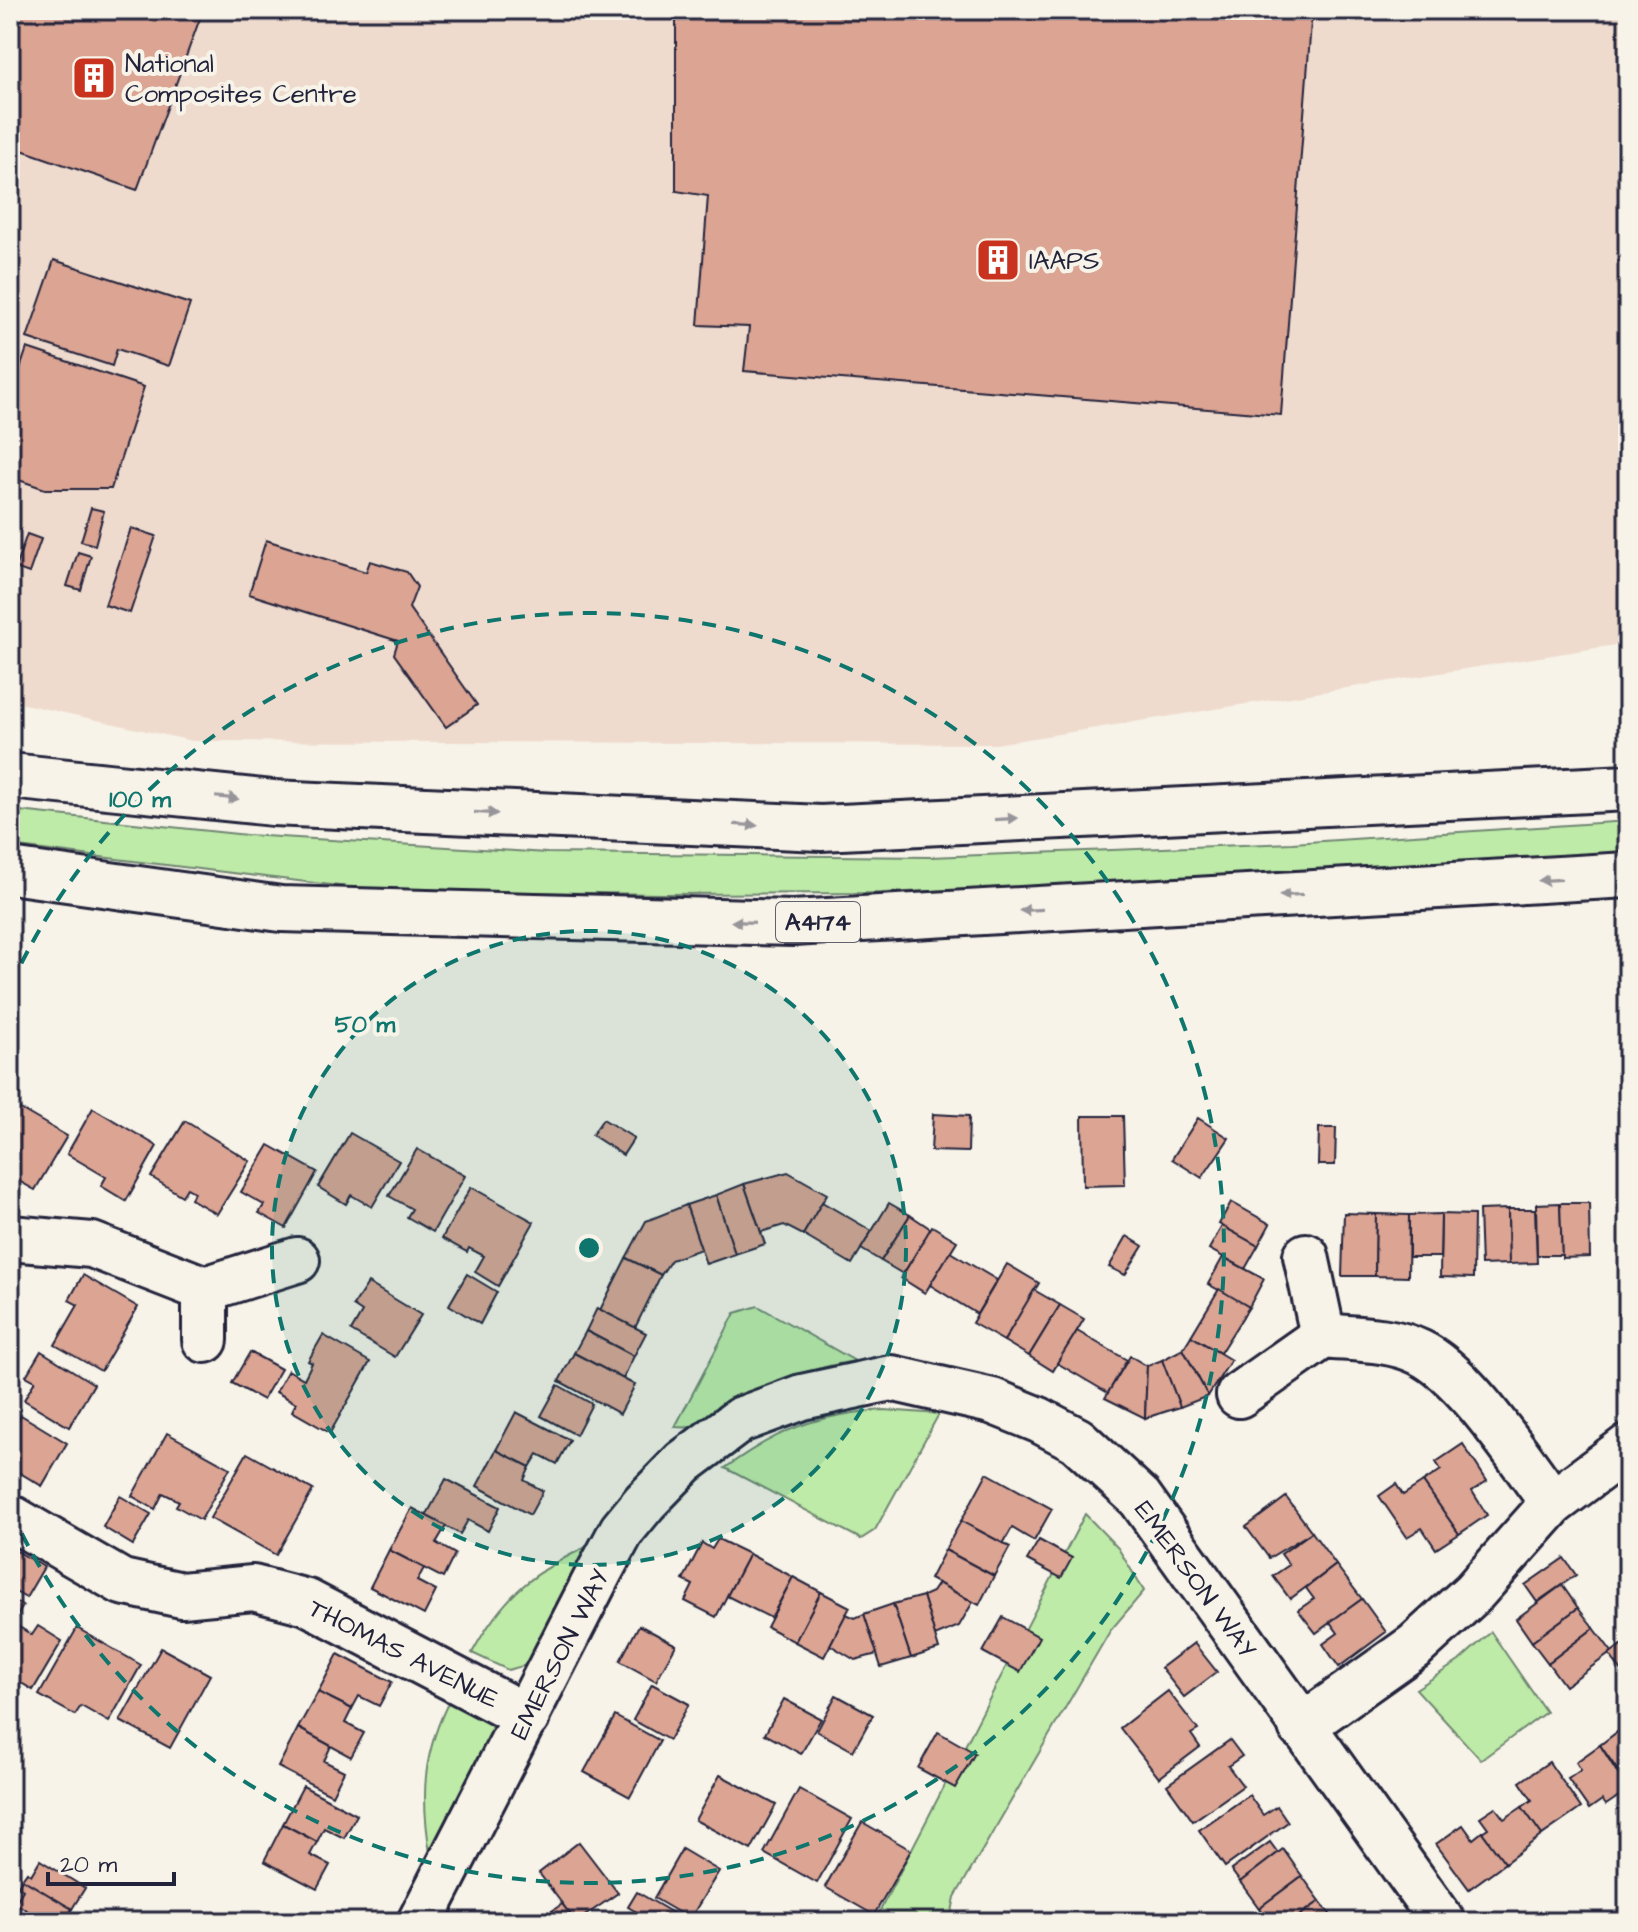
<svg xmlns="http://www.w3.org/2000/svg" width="1638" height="1932" font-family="'Architects Daughter',sans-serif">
<rect width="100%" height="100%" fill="#f7f3e8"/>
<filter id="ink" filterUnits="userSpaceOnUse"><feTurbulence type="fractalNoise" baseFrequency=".0125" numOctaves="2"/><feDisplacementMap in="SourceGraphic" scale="16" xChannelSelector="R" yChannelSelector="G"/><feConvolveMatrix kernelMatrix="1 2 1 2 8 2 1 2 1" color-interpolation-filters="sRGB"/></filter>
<g filter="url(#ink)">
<!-- built -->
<polygon fill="#efdbce" points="10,10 1628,10 1628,643 996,744 192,741 10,701"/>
<!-- green -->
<g fill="#beeba8" stroke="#708672" stroke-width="2">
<polygon points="10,810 247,835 547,853 930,857 1292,843 1628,821 1628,853 1226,879 882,893 663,894 372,890 10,846"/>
<path d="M758,1306L855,1361C818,1367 780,1378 747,1395C718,1410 710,1431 675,1427L735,1313Z"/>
<path d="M884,1410L939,1414L875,1530L861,1539L725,1468C778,1429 819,1414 884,1410Z"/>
<polygon points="1085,1514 1118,1548 1144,1591 1110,1631 955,1897 950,1922 874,1922"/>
<path d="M595,1543L530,1664L508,1670L472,1653C504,1594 535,1570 595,1543Z"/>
<polygon points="1491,1632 1546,1712 1481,1760 1416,1689 1459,1661"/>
<path d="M452,1695L487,1715L494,1736L431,1859C420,1795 422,1753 452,1695Z"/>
</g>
<!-- building -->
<g fill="#dba493" stroke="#22223b" stroke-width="2">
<polygon points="10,10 203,10 137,190 10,146"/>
<polygon points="676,10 1312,10 1281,415 744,371 749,327 698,325 708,196 676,191"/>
<polygon points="54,260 190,304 169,366 117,349 112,366 27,338"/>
<polygon points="27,348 144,387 111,489 45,489 10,477 10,398"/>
<polygon points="10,502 18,505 10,529"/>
<polygon points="91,508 104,511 95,545 81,541"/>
<polygon points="131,528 156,536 130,613 105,605"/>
<polygon points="27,534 41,539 29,573 15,568"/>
<polygon points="266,540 366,572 370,561 407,572 417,587 409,608 477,705 446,727 394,654 398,641 249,594"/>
<polygon points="78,552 91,556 81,590 67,586"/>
<polygon points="10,589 19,592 14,608 10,606"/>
<polygon points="10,1103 67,1136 35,1190 10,1176 15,1166 10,1164"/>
<polygon points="93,1108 157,1146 126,1201 101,1186 106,1177 67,1154"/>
<polygon points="933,1114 969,1116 968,1152 931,1151"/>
<polygon points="1082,1116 1123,1116 1125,1185 1083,1186"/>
<polygon points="1198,1118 1229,1138 1202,1178 1172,1159"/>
<polygon points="603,1119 634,1138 623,1155 592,1135"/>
<polygon points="185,1121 250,1161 217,1214 191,1199 194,1192 187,1188 182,1196 151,1177"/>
<polygon points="1319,1128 1336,1128 1335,1165 1318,1165"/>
<polygon points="350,1133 399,1161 372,1207 351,1195 346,1204 318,1187"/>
<polygon points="269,1145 317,1172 286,1228 259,1213 264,1205 241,1192"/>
<polygon points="417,1149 465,1176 433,1232 407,1217 412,1209 389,1196"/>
<polygon points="788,1172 827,1194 803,1235 784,1225 761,1232 744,1184"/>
<polygon points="744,1184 765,1244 735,1254 716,1195"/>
<polygon points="471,1187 534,1222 498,1286 475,1272 484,1256 469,1248 467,1252 442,1238"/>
<polygon points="716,1195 735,1254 706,1264 686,1205"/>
<polygon points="822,1202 872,1231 852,1264 803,1235"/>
<polygon points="1231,1202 1270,1224 1258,1246 1219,1224"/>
<polygon points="889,1203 910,1215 881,1261 861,1249"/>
<polygon points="1560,1203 1562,1255 1537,1255 1536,1204"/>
<polygon points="1560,1203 1589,1203 1590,1257 1562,1258"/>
<polygon points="686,1205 701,1249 671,1260 661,1275 626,1258 646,1221"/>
<polygon points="1508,1209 1509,1264 1481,1265 1479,1210"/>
<polygon points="1508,1209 1535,1209 1537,1263 1509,1264"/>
<polygon points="1344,1213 1376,1214 1375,1276 1342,1276"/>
<polygon points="1376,1214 1409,1215 1408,1277 1375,1276"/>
<polygon points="1441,1214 1474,1215 1473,1278 1440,1277"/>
<polygon points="1441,1214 1440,1257 1409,1257 1409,1215"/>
<polygon points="910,1215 931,1229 903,1274 881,1261"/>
<polygon points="932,1226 957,1241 925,1293 901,1278"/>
<polygon points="1222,1226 1258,1246 1245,1269 1209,1249"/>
<polygon points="1127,1236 1143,1246 1125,1275 1109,1267"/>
<polygon points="950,1252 997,1280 977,1314 930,1285"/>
<polygon points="1223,1257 1264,1279 1249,1307 1208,1284"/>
<polygon points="626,1258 661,1275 635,1328 600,1310"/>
<polygon points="1007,1264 1039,1283 1004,1341 972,1323"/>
<polygon points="467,1274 497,1292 480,1324 449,1305"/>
<polygon points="83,1275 138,1307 101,1371 55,1345 78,1305 69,1300"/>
<polygon points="368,1283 421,1315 395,1357 351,1331 362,1312 353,1306"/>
<polygon points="1219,1289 1249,1307 1220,1353 1191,1336"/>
<polygon points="1034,1290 1060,1305 1029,1356 1004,1341"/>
<polygon points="1060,1305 1084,1319 1053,1371 1029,1356"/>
<polygon points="597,1308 646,1333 634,1356 586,1331"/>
<polygon points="586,1331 634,1356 623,1379 574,1353"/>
<polygon points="1077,1331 1127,1360 1108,1393 1057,1363"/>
<polygon points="323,1335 370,1362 330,1433 292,1411 296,1403 276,1392 288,1370 304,1379 312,1363 308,1361"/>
<polygon points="1191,1336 1231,1360 1208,1396 1183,1349"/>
<polygon points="1183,1349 1208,1396 1180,1407 1162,1360"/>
<polygon points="41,1351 94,1384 69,1427 24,1400 35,1381 26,1376"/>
<polygon points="250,1352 281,1369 263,1400 232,1383"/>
<polygon points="574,1353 635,1385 620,1414 559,1381"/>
<polygon points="1130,1356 1147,1366 1145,1418 1105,1398"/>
<polygon points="1162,1360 1180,1407 1145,1418 1147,1366"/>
<polygon points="558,1385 592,1404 576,1435 541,1416"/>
<polygon points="516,1412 570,1440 557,1464 538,1454 530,1467 496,1450"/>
<polygon points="21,1415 67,1443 42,1486 10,1467 10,1433"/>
<polygon points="167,1433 230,1468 201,1520 176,1506 179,1501 163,1493 155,1509 132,1496"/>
<polygon points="1463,1444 1487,1481 1472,1491 1487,1515 1459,1534 1423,1482 1441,1470 1436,1462"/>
<polygon points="496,1450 530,1467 524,1480 543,1491 530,1515 477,1486"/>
<polygon points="247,1453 313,1490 276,1555 210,1518"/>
<polygon points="987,1473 1052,1509 1034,1541 1012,1528 1003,1544 961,1521"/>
<polygon points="446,1479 500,1507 488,1531 468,1520 460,1534 426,1516"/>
<polygon points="1423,1482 1459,1534 1436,1549 1422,1528 1407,1537 1379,1496 1396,1484 1403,1495"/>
<polygon points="120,1496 151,1514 133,1545 103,1527"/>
<polygon points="1286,1497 1312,1532 1269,1558 1246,1527"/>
<polygon points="412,1508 446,1526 436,1543 455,1554 443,1578 389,1550"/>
<polygon points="961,1521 1010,1547 994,1576 945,1550"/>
<polygon points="1312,1532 1336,1565 1290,1599 1273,1576 1289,1565 1281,1554"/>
<polygon points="718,1539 749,1554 716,1617 685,1601 693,1585 683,1580 702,1543 712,1549"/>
<polygon points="1039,1540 1072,1558 1061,1578 1027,1560"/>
<polygon points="13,1549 44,1567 26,1598 10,1589"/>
<polygon points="389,1550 424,1568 417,1581 436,1591 424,1615 370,1587"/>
<polygon points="945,1550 994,1576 979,1605 930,1579"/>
<polygon points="749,1554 793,1577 771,1618 727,1596"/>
<polygon points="1564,1558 1576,1575 1537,1602 1525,1585"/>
<polygon points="1336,1565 1362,1599 1316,1633 1298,1610 1314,1599 1306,1588"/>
<polygon points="793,1577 821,1592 795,1642 767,1627"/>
<polygon points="938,1583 973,1602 959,1626 935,1636 923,1596 932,1592"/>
<polygon points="1562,1585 1578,1608 1532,1642 1516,1619"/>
<polygon points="821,1592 850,1607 824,1657 795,1642"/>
<polygon points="923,1596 939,1649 911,1658 893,1604"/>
<polygon points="10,1598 23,1606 13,1623 32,1635 38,1626 62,1641 33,1690 10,1676"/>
<polygon points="1362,1599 1386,1632 1339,1667 1323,1644 1338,1633 1330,1622"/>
<polygon points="893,1604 911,1658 881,1667 864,1614"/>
<polygon points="1578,1608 1594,1628 1548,1663 1532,1642"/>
<polygon points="846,1614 855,1618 864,1614 877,1654 855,1660 830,1645"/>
<polygon points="1003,1617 1039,1637 1020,1672 983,1652"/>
<polygon points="639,1625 676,1645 656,1681 620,1661"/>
<polygon points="77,1628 141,1665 109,1722 81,1706 75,1715 39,1695"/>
<polygon points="1594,1628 1612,1652 1565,1686 1548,1663"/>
<polygon points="1628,1640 1628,1680 1609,1654"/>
<polygon points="1194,1643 1217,1672 1184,1697 1161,1668"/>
<polygon points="161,1648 210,1675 170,1748 120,1721"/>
<polygon points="338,1654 392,1682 379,1706 359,1696 352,1709 318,1692"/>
<polygon points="652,1684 689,1704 669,1740 633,1720"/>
<polygon points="1168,1691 1198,1730 1191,1734 1200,1747 1159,1778 1120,1728"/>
<polygon points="318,1692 352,1709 345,1723 364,1733 351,1757 298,1728"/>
<polygon points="836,1695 873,1715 853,1751 817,1731"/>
<polygon points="784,1699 821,1719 801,1754 765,1734"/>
<polygon points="615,1716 660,1741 630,1797 584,1772"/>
<polygon points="298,1728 331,1746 324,1761 344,1771 332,1795 278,1767"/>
<polygon points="1621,1729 1628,1739 1628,1785 1600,1745"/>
<polygon points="938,1732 975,1753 955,1788 918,1768"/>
<polygon points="1230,1740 1242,1756 1228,1766 1243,1786 1193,1821 1167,1785"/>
<polygon points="1600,1745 1628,1790 1606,1805 1602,1800 1589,1809 1568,1779 1581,1770 1576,1762"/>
<polygon points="1549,1762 1581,1808 1542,1835 1522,1807 1532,1800 1520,1782"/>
<polygon points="720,1775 776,1805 751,1850 695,1820"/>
<polygon points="303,1786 357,1815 344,1838 324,1828 317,1842 283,1824"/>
<polygon points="799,1789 852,1819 817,1883 764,1853"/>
<polygon points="1249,1795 1263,1815 1277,1806 1288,1822 1225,1867 1199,1830"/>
<polygon points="1495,1807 1504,1819 1522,1807 1542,1835 1505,1863 1482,1832 1488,1828 1480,1817"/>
<polygon points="862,1822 911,1850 874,1915 825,1887"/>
<polygon points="283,1824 317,1842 310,1855 330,1865 317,1889 264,1861"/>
<polygon points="1463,1825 1473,1839 1482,1832 1505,1863 1469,1889 1436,1844"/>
<polygon points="579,1842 618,1893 576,1922 539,1873"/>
<polygon points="1270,1842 1278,1853 1240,1882 1231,1870"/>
<polygon points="682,1849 719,1871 690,1919 654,1898"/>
<polygon points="1283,1849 1302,1876 1259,1908 1240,1882"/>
<polygon points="40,1860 85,1888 72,1909 22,1879 27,1872 31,1875"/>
<polygon points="1302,1876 1320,1901 1291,1922 1269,1922 1259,1908"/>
<polygon points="22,1879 72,1909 64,1922 46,1922 15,1903 23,1890 18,1886"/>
<polygon points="637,1892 673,1913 668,1922 654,1922 628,1907"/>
<polygon points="1320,1901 1336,1922 1291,1922"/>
<polygon points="562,1904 576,1922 536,1922"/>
</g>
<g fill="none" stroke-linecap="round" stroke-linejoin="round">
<!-- street casing -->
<g stroke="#22223b" stroke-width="50">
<g id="street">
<polyline points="10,1238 92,1245 205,1289 297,1260"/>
<polyline points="1306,1256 1323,1336"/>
<polyline points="205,1289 205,1340"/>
<path d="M1239,1395L1323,1336C1354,1339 1390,1338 1419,1352C1466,1374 1520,1460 1553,1503"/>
<polyline points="10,1517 122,1582 182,1595 253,1588 307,1602 527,1717"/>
<polyline points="1301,1727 1415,1646 1473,1593 1553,1503 1628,1447"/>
<polyline points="420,1922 600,1571 622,1530 645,1502 684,1462 740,1420 802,1397 891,1378 992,1401 1039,1420 1077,1440 1140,1498 1443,1922"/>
</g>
</g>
<!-- highway casing -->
<g stroke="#22223b" stroke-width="50">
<g id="highway">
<polyline points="10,776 273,803 821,828 1628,788"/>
<polyline points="10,871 281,909 793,923 1628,875"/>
</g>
</g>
<!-- street -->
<use href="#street" stroke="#f7f3e8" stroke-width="44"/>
<!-- highway -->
<use href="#highway" stroke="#f7f3e8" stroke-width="44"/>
</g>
<!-- one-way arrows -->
<defs><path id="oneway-solid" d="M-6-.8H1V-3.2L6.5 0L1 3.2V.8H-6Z" transform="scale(2)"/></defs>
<g fill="#97959a">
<use href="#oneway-solid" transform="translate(227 798) rotate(6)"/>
<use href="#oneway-solid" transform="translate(486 813) rotate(3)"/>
<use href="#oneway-solid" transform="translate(1006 819) rotate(-3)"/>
<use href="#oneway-solid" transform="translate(746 825) rotate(3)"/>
<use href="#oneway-solid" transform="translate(1550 880) rotate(177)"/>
<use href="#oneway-solid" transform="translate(1291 895) rotate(177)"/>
<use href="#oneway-solid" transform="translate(1031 910) rotate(177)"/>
<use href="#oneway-solid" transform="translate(743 922) rotate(-178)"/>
</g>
</g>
<!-- distance rings -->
<circle cx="589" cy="1248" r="317" fill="#0f766e" fill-opacity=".12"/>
<g fill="none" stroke="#0f766e" stroke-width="4" stroke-dasharray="14 10">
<circle cx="589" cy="1248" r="317"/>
<path d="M11 985A635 635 0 1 1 11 1511"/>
</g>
<!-- icons -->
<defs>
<g id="building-square" transform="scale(2.3)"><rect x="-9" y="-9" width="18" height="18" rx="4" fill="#c8321e" stroke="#f7f3e8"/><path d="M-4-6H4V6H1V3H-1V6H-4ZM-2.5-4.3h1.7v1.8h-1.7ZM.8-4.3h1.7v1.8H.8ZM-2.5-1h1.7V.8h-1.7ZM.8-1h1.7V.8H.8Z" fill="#fff"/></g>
</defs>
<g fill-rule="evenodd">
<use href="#building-square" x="94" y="78"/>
<use href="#building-square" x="998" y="260"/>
</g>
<g text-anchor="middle" stroke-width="8" stroke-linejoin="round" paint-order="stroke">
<!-- shield labels -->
<rect fill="#f7f3e8" stroke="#62616f" stroke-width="2" x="776" y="902" width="84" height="40" rx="6"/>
<g font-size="24" font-weight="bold" fill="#22223b">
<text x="818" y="930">A4174</text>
</g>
<!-- poi labels -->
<g font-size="26" fill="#22223b" stroke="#f7f3e8" text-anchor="start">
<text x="125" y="72">National<tspan x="125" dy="30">Composites Centre</tspan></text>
<text x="1029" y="269">IAAPS</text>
</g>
<!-- street labels -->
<g font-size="26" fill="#22223b" stroke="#f7f3e8">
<text transform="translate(1196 1579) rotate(54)" y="9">EMERSON WAY</text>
<text transform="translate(404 1653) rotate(27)" y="9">THOMAS AVENUE</text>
<text transform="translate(559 1654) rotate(-63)" y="9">EMERSON WAY</text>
</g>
</g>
<circle cx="589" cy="1248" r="12" fill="#0f766e" stroke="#f7f3e8" stroke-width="4"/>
<g font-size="24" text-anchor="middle" font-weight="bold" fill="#0f766e" stroke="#f7f3e8" stroke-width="8" stroke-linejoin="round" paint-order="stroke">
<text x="140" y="807">100 m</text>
<text x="365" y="1032">50 m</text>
</g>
<!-- margin -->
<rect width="1638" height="1932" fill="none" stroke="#f7f3e8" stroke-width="40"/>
<rect x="20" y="20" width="1598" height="1892" fill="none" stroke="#22223b" stroke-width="3" filter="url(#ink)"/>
<!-- scale -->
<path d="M48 1872v12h126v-12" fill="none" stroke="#22223b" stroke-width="4"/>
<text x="60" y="1872" font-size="24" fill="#22223b" stroke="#f7f3e8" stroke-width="6" paint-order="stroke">20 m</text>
</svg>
